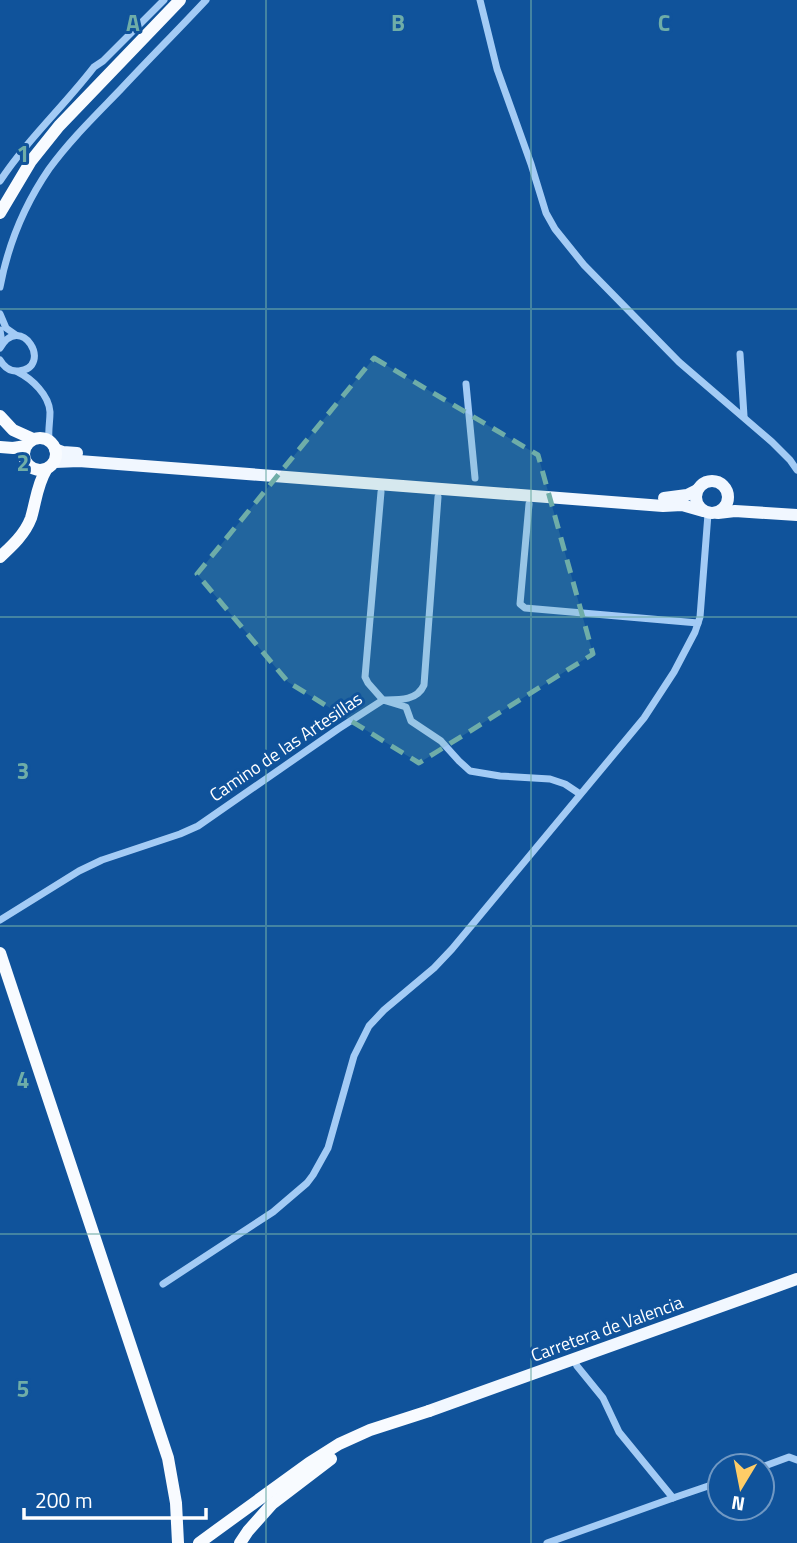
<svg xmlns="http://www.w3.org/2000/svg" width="797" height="1543" font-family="'Titillium Web',sans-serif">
<rect width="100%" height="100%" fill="#10539b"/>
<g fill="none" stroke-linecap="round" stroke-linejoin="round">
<!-- minor -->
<g stroke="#a3cbf5" stroke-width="7">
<polyline points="480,0 497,69 531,164 546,213 555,229 584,265 679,362 772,442 790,460 797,470"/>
<path d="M0,181C27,140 64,106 94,67L103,61L164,0"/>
<path d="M0,287C8,245 25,204 49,169C70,140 96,115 121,89C149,59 178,30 206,0"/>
<polyline points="0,314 6,328 16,335"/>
<polyline points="0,330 2,343"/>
<path d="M0,348C21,311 54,367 19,371C10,372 4,367 0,360"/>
<polyline points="740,354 744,416"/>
<path d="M18,372C32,379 49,395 50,412C50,422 48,430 49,441"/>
<polyline points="466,384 475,478"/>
<path d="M381,492L365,677L368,683L383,700C399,700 417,701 424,685L438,497"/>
<polyline points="529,504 520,604 525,608 698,623"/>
<polyline points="0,920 79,871 102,860 180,834 198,826 338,729 383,700 406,707 411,721 441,741 459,761 470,771 500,776 550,779 565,784 580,794"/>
<polyline points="163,1284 273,1212 307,1183 313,1175 328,1148 354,1056 369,1026 384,1010 434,968 452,949 644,718 674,672 695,632 700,617 708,514"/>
<polyline points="574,1359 577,1366 603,1398 619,1432 673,1498 720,1482"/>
<polyline points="762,1467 789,1457 797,1460"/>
<polyline points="547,1543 673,1498"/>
</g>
<!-- primary -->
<g stroke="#f1f7ff" stroke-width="12">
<polyline points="55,449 63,452 77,453"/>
<polyline points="55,462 79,461 663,506 682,505 703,511"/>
<circle cx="712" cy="497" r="16"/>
<polyline points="664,498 687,495 697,490"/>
<polyline points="718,513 735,511 797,515"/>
<polyline points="429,1411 797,1279"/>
</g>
<!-- trunk -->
<g stroke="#f8fbff" stroke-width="12">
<polyline points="0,213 31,161 59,126 180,0"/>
<polyline points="0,416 13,430 33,439"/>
<circle cx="40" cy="454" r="16"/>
<polyline points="0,447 13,448 26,446"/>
<path d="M0,557C12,546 25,534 31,518C36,501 37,485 46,470"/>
<polyline points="0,953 168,1458 176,1503 178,1543"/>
<polyline points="199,1543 309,1463 339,1444 370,1430 429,1411"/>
<polyline points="240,1543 248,1531 272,1504 331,1459"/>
</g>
</g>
<!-- marked area -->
<path fill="#6fada8" fill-opacity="0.2" stroke="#6fada8" stroke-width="5" stroke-dasharray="14 9" stroke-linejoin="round" d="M374,358L538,455L593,654L419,763L288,682L197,574Z"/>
<!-- grid -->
<path fill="none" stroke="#6fada8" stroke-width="2" stroke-opacity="0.55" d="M266,0V1543M531,0V1543M0,309H797M0,617H797M0,926H797M0,1234H797"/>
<g text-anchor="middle" stroke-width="6" stroke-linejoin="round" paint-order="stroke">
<!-- street labels -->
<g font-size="18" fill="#fff" stroke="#10539b">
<text transform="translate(286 747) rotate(-34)" y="6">Camino de las Artesillas</text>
<text transform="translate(607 1329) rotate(-20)" y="6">Carretera de Valencia</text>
</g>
</g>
<g font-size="23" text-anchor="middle" font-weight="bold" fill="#6fada8" stroke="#10539b" stroke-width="6" stroke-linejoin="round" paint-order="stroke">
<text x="133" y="31">A</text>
<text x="398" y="31">B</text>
<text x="664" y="31">C</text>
<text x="23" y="162">1</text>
<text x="23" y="471">2</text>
<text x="23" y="779">3</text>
<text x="23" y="1088">4</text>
<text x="23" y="1397">5</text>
</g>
<!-- north arrow -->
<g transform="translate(741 1487) rotate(190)"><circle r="33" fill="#10539b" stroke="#7098c3" stroke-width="2"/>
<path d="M0-5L12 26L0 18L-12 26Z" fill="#ffcd67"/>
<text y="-10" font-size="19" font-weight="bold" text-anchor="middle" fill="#ffffff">N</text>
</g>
<!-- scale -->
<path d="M24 1508v10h182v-10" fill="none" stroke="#ffffff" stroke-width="3.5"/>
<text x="35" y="1508" font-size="21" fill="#ffffff" stroke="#10539b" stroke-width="5" paint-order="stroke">200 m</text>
</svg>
